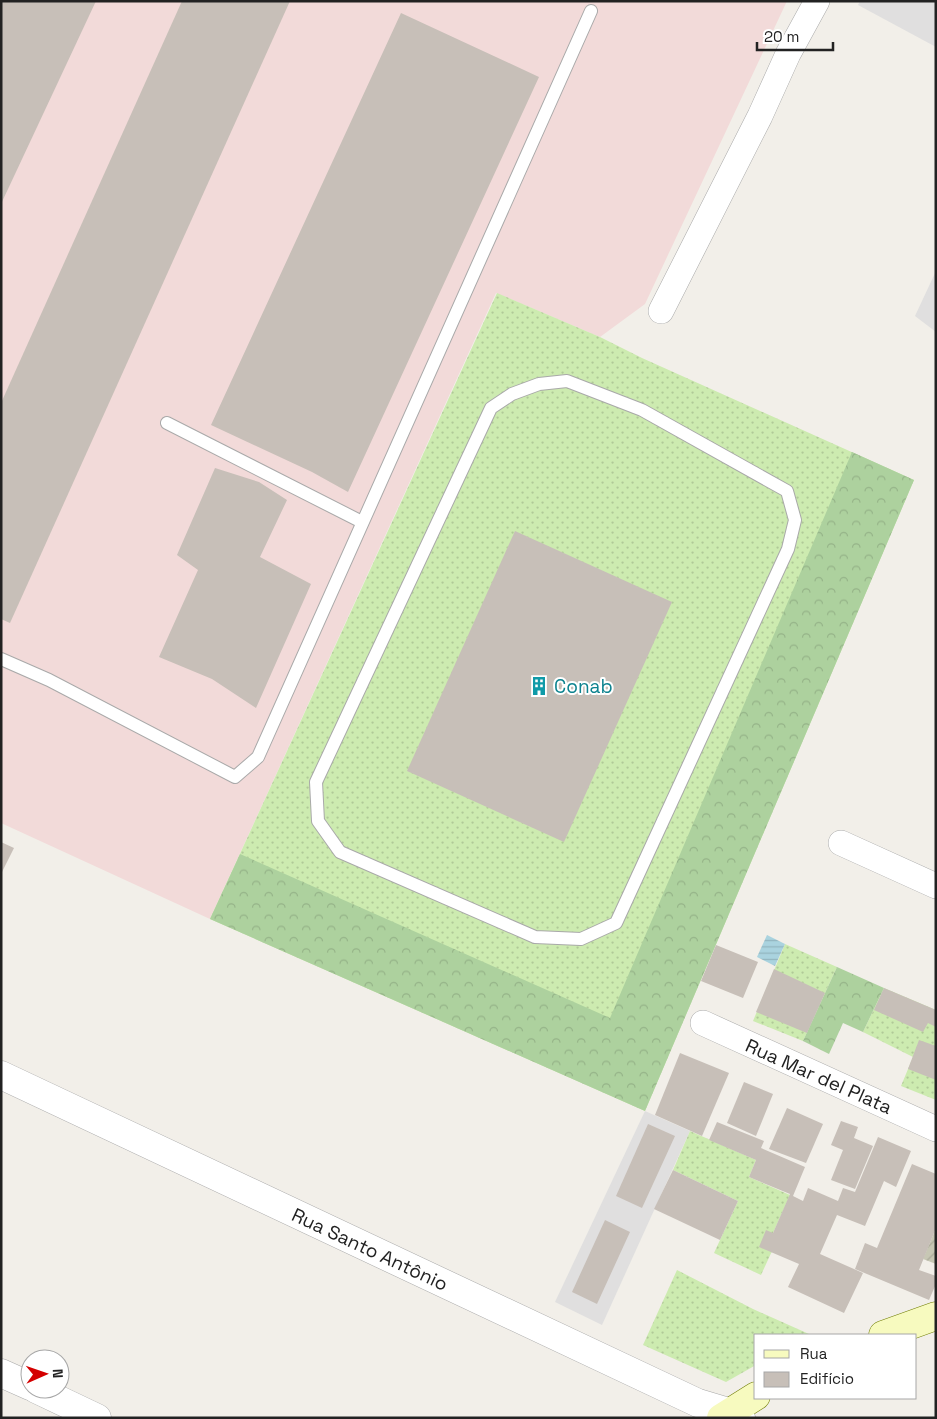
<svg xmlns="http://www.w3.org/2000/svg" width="937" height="1419" font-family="'Space Grotesk',sans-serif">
<defs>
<pattern id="construction-furrows" width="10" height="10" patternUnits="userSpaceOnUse" patternTransform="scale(1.25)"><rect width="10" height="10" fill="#c7c7b4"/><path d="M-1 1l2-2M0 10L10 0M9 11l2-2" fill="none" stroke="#abab9a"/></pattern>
<pattern id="grass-dots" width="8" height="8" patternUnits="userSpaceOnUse" patternTransform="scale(1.25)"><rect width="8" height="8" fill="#cdebb0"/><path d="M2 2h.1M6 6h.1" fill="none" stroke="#b0c997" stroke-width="1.8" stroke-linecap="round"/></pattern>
<pattern id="forest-crowns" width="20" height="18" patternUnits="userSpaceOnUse" patternTransform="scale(1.25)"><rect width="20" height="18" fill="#add19e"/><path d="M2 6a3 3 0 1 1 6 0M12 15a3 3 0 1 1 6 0" fill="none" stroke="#95b388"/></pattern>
<pattern id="water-rules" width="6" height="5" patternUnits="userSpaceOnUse" patternTransform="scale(1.25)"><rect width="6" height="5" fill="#aad3df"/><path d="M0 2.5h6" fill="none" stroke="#92b5bf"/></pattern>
</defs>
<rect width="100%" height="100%" fill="#f2efe9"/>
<!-- residential -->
<g fill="#e0dfdf">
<polygon points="860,1 936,1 936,47 858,5"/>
<polygon points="936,271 936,332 915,316"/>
<polygon points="645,1111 690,1131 602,1325 555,1302"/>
</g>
<!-- commercial -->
<polygon fill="#f2dad9" points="1,1 787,1 645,304 600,337 496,293 210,919 1,823"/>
<!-- construction -->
<polygon fill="url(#construction-furrows)" points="936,1228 936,1264 923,1259"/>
<!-- grass -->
<g fill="url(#grass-dots)">
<polygon points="497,293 600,337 642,358 914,480 645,1111 210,919"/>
<polygon points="785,944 837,967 803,1041 753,1021"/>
<polygon points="884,988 936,1010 936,1100 901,1086 913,1057 863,1032"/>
<polygon points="690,1131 756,1160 749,1177 790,1195 773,1233 779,1236 761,1275 714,1253 738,1201 673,1170"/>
<polygon points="677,1270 753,1309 809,1334 756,1335 756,1365 726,1382 643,1345"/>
</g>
<!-- forest -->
<g fill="url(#forest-crowns)">
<polygon points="852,452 914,480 645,1111 210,919 240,854 610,1018"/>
<polygon points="837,967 884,988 863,1032 843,1023 829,1054 803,1041"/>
</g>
<!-- water -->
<polygon fill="url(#water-rules)" points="767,935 785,944 775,966 757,957"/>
<!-- building -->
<g fill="#c7bfb8">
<polygon points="1,1 96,1 1,204"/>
<polygon points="182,1 290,1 10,623 1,619 1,403"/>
<polygon points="401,13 539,77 348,492 312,472 211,425"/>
<polygon points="215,468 259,482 287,500 260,557 311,584 256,708 212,679 159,657 198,570 177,555"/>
<polygon points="515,531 672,602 564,842 407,771"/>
<polygon points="1,842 14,848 1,874"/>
<polygon points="716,945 758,962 743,998 701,981"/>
<polygon points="774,969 825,993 807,1033 756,1012"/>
<polygon points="884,988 936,1010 936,1027 928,1023 923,1032 874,1010"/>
<polygon points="919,1040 936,1046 936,1080 908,1069"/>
<polygon points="680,1053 729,1073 702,1136 655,1115"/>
<polygon points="744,1082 773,1094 756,1136 727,1123"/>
<polygon points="787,1108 823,1124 806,1163 769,1149"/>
<polygon points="841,1121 858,1127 854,1138 873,1146 855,1189 831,1180 843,1150 831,1145"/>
<polygon points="717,1122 764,1141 761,1148 805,1167 793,1196 803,1201 808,1188 838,1201 843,1188 855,1192 878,1137 911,1151 896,1187 884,1181 865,1226 837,1215 820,1254 863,1273 844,1313 788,1287 799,1264 759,1247 766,1230 773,1233 790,1194 749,1177 756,1160 709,1140"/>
<polygon points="648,1124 675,1136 642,1208 616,1196"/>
<polygon points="912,1164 936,1174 936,1228 919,1270 936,1276 936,1284 929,1300 855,1269 865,1243 877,1248"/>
<polygon points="673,1170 738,1201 720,1240 654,1209"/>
<polygon points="605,1220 630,1232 597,1304 572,1292"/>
</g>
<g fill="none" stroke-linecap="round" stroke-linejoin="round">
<!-- service casing -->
<g stroke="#a9a9a9" stroke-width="14">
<g id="service">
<polygon points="567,381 642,410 787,491 795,520 788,549 616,923 581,939 535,937 340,852 318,821 316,782 491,408 512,394 539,384"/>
<polyline points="167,423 362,522"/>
<polyline points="1,659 49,680 235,777 258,757 591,11"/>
</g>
</g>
<!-- minor casing -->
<g stroke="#a9a9a9" stroke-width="26">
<g id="minor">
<polyline points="661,311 760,116 788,54 817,1"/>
<polyline points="841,843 936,886"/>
<polyline points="703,1023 936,1129"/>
</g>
</g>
<!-- tertiary casing -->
<g stroke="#a9a9a9" stroke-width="29">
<g id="tertiary">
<polyline points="1,1075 698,1403 728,1412 741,1418"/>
<polyline points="1,1373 30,1386"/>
<polyline points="36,1389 97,1418"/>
</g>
</g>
<!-- secondary casing -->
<g stroke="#707d05" stroke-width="29">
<g id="secondary">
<polyline points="883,1335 936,1316"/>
<polyline points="721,1418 756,1396"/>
</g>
</g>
<!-- service -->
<use href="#service" stroke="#fff" stroke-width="12"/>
<!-- minor -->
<use href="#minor" stroke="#fff" stroke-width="25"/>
<!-- tertiary -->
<use href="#tertiary" stroke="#fff" stroke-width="28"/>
<!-- secondary -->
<use href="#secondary" stroke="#f7fabf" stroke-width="28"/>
</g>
<!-- icons -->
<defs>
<g id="building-bare" transform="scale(1.5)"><path d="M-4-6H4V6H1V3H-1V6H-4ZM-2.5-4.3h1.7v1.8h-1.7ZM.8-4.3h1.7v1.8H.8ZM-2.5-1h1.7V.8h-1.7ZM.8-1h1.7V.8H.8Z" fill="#0f9aa8" stroke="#fff" stroke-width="2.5" paint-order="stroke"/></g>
</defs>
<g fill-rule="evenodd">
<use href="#building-bare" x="539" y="686"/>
</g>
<g text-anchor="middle" stroke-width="4" stroke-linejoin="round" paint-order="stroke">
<!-- culture labels -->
<g font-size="19" fill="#0d838f" stroke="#fff" text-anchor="start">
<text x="554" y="693">Conab</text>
</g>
<!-- street labels -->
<g font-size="19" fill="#222" stroke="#fff">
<text transform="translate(819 1076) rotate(24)" y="7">Rua Mar del Plata</text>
<text transform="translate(370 1249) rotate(25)" y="7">Rua Santo Antônio</text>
</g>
</g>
<!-- border -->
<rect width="937" height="1419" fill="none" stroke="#222222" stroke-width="5"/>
<!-- legend -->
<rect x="754" y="1334" width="162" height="65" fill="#ffffff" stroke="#a7a7a7"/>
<rect x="764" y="1350" width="25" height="8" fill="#f7fabf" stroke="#a7a7a7"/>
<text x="800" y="1359" font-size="15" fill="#222222">Rua</text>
<rect x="764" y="1372" width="25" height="15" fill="#c7bfb8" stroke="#a7a7a7"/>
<text x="800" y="1384" font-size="15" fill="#222222">Edifício</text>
<!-- north arrow -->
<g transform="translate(45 1374) rotate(88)"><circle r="24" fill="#ffffff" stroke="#a7a7a7"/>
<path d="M0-4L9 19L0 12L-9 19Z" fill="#d40000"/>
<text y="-8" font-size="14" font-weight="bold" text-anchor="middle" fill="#222222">N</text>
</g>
<!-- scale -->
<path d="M757 42v8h76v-8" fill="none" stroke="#222222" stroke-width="2.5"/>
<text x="764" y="42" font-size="15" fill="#222222" stroke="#ffffff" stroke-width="4" paint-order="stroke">20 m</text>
</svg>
